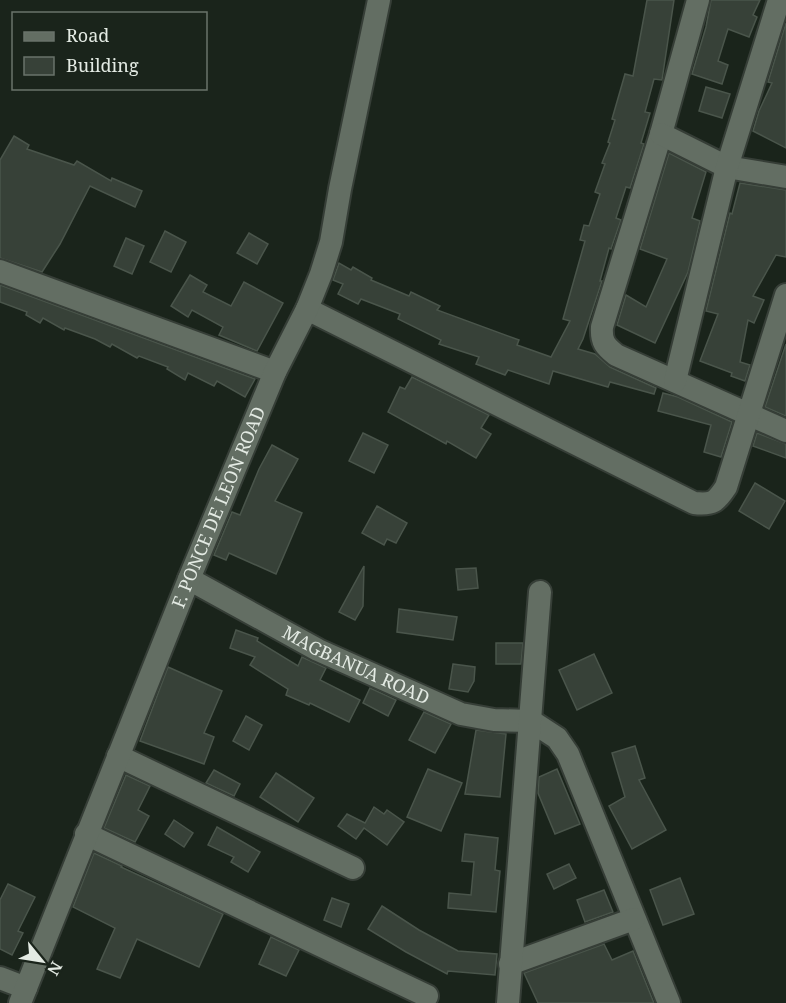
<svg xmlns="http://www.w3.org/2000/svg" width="786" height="1003" font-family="'Noto Serif',serif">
<rect width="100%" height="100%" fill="#1a241b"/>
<!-- building -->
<g fill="#374138" stroke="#4a554b" stroke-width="1.5">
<polygon points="647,0 674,0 662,80 654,79 645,112 650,113 641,143 644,144 630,188 626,187 616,218 621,220 614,240 611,249 609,248 600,281 602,281 583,339 578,349 595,354 610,367 656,388 654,394 610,382 608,387 553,371 549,384 508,370 505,375 476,364 479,357 439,344 441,340 398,319 400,314 361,299 358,304 338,294 343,284 333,280 339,263 351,270 353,267 372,278 371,280 409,296 411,292 440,306 437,310 519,340 517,345 551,357 570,321 563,319 585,241 580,240 584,225 589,226 600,194 595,192 605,164 602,163 610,143 608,142 615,120 612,119 625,74 633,76"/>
<polygon points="711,0 760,0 753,15 757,17 749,37 728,29 718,61 728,65 722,84 692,74 706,27"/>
<polygon points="786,23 786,148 753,131 759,111 772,83 768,82"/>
<polygon points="706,87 730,94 722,118 699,111"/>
<polygon points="14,136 29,145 27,149 74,165 77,161 111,181 112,178 142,191 135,207 90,186 60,244 42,272 0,258 0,160"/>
<polygon points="669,153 706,172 692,218 700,221 688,272 655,343 617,325 626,295 646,307 667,259 640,249"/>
<polygon points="740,183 786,190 786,257 776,255 753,296 764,300 754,323 748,320 740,362 750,365 745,381 731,376 732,373 700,361 718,314 706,311 730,213 732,214"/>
<polygon points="165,231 186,242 171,272 150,262"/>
<polygon points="249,233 268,244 257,264 237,253"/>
<polygon points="126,238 144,246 132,274 114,266"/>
<polygon points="190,275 207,285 203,292 231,306 244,282 283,303 257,351 219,335 223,327 192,310 188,317 171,306"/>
<polygon points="0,285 255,379 245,397 217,381 214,386 188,373 185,380 167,369 168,367 139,356 137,358 112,344 110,347 95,339 65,328 64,330 43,318 40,323 26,315 27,312 0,302"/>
<polygon points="786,344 786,416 765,407"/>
<polygon points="412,377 489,415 481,428 491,434 476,458 447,441 446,444 388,412 400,387 405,389"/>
<polygon points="663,393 678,397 732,422 721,457 704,452 711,425 658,411"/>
<polygon points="363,433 388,445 374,473 349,461"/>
<polygon points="757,433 786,444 786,458 753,446"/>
<polygon points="272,445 298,459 275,501 302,513 276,574 229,553 226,560 214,555 232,512 240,515 259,469"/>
<polygon points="755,483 785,501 769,529 739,511"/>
<polygon points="377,506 407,523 396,543 387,539 384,545 362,533"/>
<polygon points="364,566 363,606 355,620 339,612"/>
<polygon points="476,568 478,588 458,590 456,569"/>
<polygon points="399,609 457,617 453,640 397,632"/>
<polygon points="236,630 258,638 257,641 298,666 302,657 326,668 320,680 360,700 349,722 310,703 309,705 286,695 288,689 250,665 255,657 230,648"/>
<polygon points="496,643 523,643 521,664 496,664"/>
<polygon points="594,654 612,693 577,710 559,670"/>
<polygon points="453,664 475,667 474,681 468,692 449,689"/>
<polygon points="168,667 222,691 204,733 214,737 204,764 140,741"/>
<polygon points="370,688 396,700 388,716 363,703"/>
<polygon points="424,712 451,724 435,753 409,740"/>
<polygon points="246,716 262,725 249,750 233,741"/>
<polygon points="476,730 506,734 500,797 465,794"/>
<polygon points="635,746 645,778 639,780 666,830 632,849 609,806 625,797 612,753"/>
<polygon points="428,769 462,783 441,831 407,817"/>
<polygon points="557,769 580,824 555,834 538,793 539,777"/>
<polygon points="214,770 240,784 234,796 206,783"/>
<polygon points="276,773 314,798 298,822 260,797"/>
<polygon points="126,775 150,786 138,810 149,816 135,842 104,828"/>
<polygon points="374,807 384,814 387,810 404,822 387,845 364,828 356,839 338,826 347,814 365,823"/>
<polygon points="174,820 193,833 184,847 165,834"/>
<polygon points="217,827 260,852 248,872 231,862 234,857 208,845"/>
<polygon points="465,834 498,838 495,870 500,871 496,912 448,908 449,893 471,895 474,862 462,861"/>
<polygon points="94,853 122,866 121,867 223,914 199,967 137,939 120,978 97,969 115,928 73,907"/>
<polygon points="569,864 576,878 554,889 547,874"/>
<polygon points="680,878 694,914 663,925 650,890"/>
<polygon points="8,884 35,897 18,931 23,933 12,955 0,949 0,900"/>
<polygon points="604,890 613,912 585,922 577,900"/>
<polygon points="332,898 349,904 341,927 324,920"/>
<polygon points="382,906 419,930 458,951 497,954 495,975 448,971 447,974 406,952 368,929"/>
<polygon points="271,937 299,950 286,976 259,964"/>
<polygon points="604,944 612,960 633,951 654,1003 538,1003 524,973"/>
</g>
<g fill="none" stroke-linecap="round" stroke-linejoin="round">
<!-- minor casing -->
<g stroke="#363e37" stroke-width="26">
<g id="minor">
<path d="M698,0L661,134L602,327C601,342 605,346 616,355L786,431"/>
<polyline points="661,134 727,167 786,177"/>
<polyline points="0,271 275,372"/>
<path d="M307,309L694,503C713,505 716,502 726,487L786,295"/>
<polyline points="675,381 727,167 779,0"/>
<path id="s1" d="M189,579L318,650L461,714L494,720L531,721L557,738L568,754L669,1003"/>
<polyline points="118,756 353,868"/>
<polyline points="86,834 427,996"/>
<polyline points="510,964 634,919"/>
<polyline points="0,978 26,988"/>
<path id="s2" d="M20,1003L189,579L275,372L307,309L321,274L331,242L340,189L379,0"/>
<polyline points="508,1003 540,592"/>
</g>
</g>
<!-- minor -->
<use href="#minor" stroke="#636e63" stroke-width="22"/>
</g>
<g text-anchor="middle" stroke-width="4.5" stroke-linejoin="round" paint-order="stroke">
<!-- street labels -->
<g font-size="18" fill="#e3eae3" stroke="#1a241b">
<text dy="6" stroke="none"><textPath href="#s2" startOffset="534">F. PONCE DE LEON ROAD</textPath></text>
<text dy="6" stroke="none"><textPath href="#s1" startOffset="188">MAGBANUA ROAD</textPath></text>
</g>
</g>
<!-- legend -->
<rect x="12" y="12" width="195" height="78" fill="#1a241b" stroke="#6a736b" stroke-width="1.5"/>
<rect x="24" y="32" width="30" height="9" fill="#636e63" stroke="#6a736b" stroke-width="1.5"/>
<text x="66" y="42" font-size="18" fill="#e3eae3">Road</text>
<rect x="24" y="57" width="30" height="18" fill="#374138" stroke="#6a736b" stroke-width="1.5"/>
<text x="66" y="72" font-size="18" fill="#e3eae3">Building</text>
<!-- north arrow -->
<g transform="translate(42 961) rotate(120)" stroke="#1a241b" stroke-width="4.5" paint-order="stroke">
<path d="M0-4.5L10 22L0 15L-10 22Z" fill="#e3eae3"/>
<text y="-9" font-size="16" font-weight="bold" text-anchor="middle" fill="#e3eae3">N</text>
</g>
</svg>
